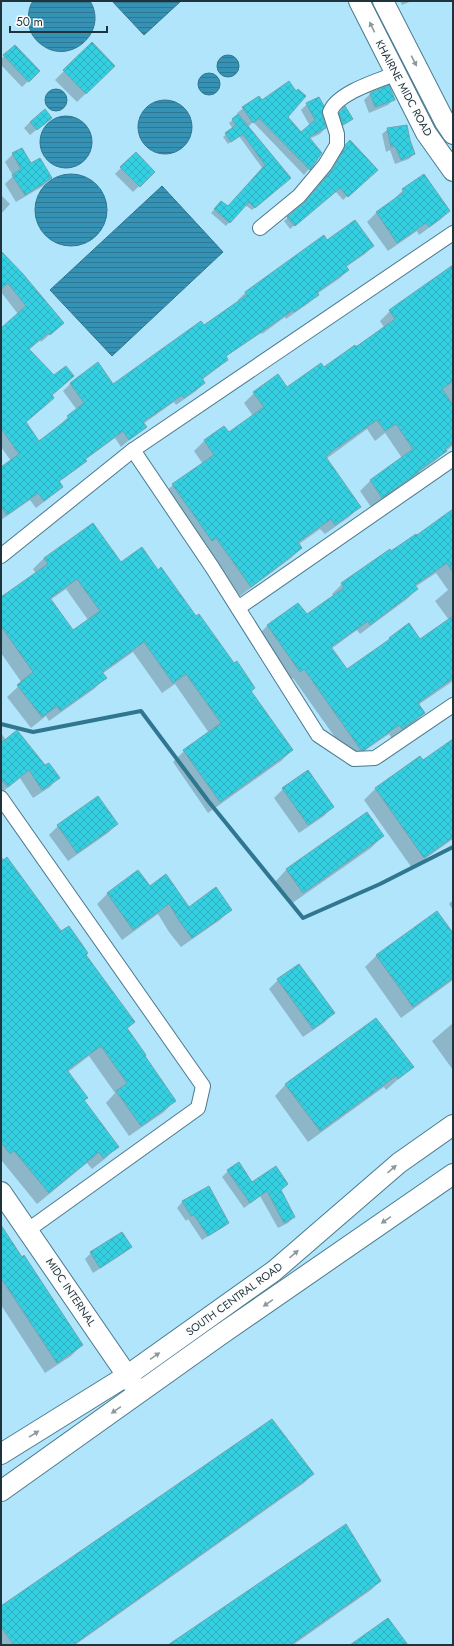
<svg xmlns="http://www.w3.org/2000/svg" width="454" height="1646" font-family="Jost,sans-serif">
<defs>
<pattern id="water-rules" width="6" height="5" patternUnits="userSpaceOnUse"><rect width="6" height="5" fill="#3692b4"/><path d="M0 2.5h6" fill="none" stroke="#2d7894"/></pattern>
<pattern id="building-cross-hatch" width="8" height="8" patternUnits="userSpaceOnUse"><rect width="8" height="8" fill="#34cfe0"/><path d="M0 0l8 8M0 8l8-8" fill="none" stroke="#2eb2c1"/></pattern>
</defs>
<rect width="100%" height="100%" fill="#b1e5fc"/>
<!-- water -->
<g fill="url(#water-rules)" stroke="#2f7690">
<path d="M33,1H90C109,32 70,66 42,45C35,40 30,33 29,25C28,17 28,8 33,1Z"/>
<polygon points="112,1 181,1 144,35"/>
<circle cx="228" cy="66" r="11"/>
<circle cx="209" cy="84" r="11"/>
<circle cx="56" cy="100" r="11"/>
<circle cx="165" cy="127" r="27"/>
<circle cx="66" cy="142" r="26"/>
<circle cx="71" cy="210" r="36"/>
<polygon points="162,186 223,252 112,356 50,290"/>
</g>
<!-- shadow -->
<g fill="#0003" fill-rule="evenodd">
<polygon points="400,1 412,1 402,5"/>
<polygon points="92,43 114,66 77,102 55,80"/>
<polygon points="15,46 39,71 22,87 1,65 1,59"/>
<polygon points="388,87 394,99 388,105 369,113 364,100 370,94"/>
<polygon points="258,97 262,102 286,117 301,134 310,126 301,110 307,104 321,114 325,128 320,134 309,139 309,169 304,175 253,122 248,127 286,181 252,210 245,205 226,226 211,213 218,205 228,208 263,169 239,136 228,144 223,137 233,129 229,123 238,115 237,113"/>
<polygon points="339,114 351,119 337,130 334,120"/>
<polygon points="51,118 30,135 24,128 30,122"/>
<polygon points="388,129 409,140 414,154 409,159 395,164 390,150 386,152 382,134"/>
<polygon points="350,141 372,174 343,200 336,192 290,229 284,221 304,204 328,176 341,154 342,149"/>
<polygon points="136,153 154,172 133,192 115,174"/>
<polygon points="13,154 51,178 43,186 16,202 5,184 13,176 5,162"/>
<polygon points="403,190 449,211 440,220 419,235 417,231 388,251 367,222 376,213 395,200 394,199"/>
<polygon points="1,195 10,204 1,214"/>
<polygon points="327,241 373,246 365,254 346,267 348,270 340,278 317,294 310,302 286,319 285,317 262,334 261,333 225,357 227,359 219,367 202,380 204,383 196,391 176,405 174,402 143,424 145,427 121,447 115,438 85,460 78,468 59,482 62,487 54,494 36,508 30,500 1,520 1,467 11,461 1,447 1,327 2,328 18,314 1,292 1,253 63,323 41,342 40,340 28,350 54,376 73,376 51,396 53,398 45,406 25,422 39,442 61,426 60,425 68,417 77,410 63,391 70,384 98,364 113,385 204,327 239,302 238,300 246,292"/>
<polygon points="453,268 453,445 435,461 371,507 360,491 370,481 402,458 385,433 375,441 367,429 326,459 359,507 349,517 325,534 320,529 299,544 301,548 291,558 240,596 206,548 162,495 173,485 203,464 194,451 204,441 224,427 228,434 253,416 244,403 254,393 287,388 324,368 384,327 380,321 390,311"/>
<path d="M453,510V681L418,705L424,713L414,723L392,739L389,734L351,760L293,678L289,681L258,635L268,625L306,616L334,597L332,594L342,584L417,536ZM436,573L448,590L435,601L449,620L420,640L390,638L383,645L347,671L331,649L357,630L360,634L376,622L407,599L417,589L415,587Z"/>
<path d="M44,558L120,564L158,571L251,691L292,750L281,761L208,813L173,762L184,751L209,733L175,684L162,693L133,652L102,674L105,678L94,689L49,721L46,716L31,728L7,697L22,683L1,653V599L36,574L33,569ZM66,589L88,620L73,631L50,600Z"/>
<polygon points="1,733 6,740 45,767 58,778 50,787 33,798 20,778 1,793"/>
<polygon points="453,741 453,839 412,868 364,800 375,789 420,758 423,762"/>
<polygon points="283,789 333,807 324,816 299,833 274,798"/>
<polygon points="367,813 383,836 371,848 291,904 275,882 286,870"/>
<polygon points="117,824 108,833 68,861 49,835 58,826"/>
<polygon points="1,856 61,933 85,955 134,1022 127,1029 144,1056 175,1100 164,1112 129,1136 106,1103 115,1093 89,1056 68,1072 83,1101 117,1147 106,1158 92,1169 87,1163 37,1204 2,1161 1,1162"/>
<polygon points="149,888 189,908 231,909 220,920 181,947 169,932 158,914 122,940 97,904 108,893"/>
<polygon points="453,900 453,910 449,904"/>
<polygon points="453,935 453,980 401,1018 365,967 377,955"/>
<polygon points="278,980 333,1013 325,1022 303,1037 269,989"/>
<polygon points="453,1023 453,1070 432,1041"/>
<polygon points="412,1067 386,1090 384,1087 308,1142 275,1096 286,1084"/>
<polygon points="228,1171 252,1184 287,1184 280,1191 294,1217 288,1223 278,1228 260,1196 244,1208 222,1177"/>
<polygon points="208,1188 228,1223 222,1228 202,1240 188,1219 186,1221 177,1208 182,1202"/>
<polygon points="1,1227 82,1345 71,1356 45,1373 1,1305"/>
<polygon points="122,1234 130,1247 124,1253 93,1273 85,1259 91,1253"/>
<polygon points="313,1474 304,1483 75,1645 1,1645 1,1607"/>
<polygon points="380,1581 371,1590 293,1645 170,1645"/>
</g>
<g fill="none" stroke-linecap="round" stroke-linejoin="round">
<!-- stream -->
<polyline stroke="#2f7690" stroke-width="4" points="1,724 33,732 141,711 209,802 303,918 380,884 453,847"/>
</g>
<!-- building -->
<g fill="url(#building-cross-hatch)" stroke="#6ca6ae" fill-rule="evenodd">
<polygon points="92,42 115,66 86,94 63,70"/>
<polygon points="15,45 40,71 29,82 3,55"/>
<polygon points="289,81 296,91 298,89 306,96 288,117 301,132 315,120 306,103 319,97 324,106 322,114 326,128 309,137 322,153 310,170 259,118 253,123 242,107 259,96 262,100"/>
<polygon points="389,85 395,100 375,107 370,93"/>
<polygon points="345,106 353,119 343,125 339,113"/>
<polygon points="45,109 52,118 37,130 30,122"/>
<polygon points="238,114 291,178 255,208 249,202 230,223 214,209 221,201 228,206 265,165 243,134 231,142 225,133 236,125 232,119"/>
<polygon points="407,125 410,140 415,154 401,160 395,146 391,147 387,128"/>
<polygon points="350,140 378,170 348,197 340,188 295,226 287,217 305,202 332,170 344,149 346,144"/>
<polygon points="22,148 31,163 40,158 52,178 25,195 12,175 21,169 12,153"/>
<polygon points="136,152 155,172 140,187 120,167"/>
<polygon points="424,174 450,211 429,227 426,223 397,243 376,212 404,192 402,189"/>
<polygon points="355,220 374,246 346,266 349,270 317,292 319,295 294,312 293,310 226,356 228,360 202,378 205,383 184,398 182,395 143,422 147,427 129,440 123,431 85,459 87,461 59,481 63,487 44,501 38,493 7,515 1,506 1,467 19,454 1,428 1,328 26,306 8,283 1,289 1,251 23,274 64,323 50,335 48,333 29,349 54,375 66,366 74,376 52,395 54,398 26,422 39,441 69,418 67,416 84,403 70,383 98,362 113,384 201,321 204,325 247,295 245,292 324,235 327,240"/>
<polygon points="453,265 453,381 442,389 453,405 453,443 445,449 447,451 418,471 419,472 382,498 370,480 413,449 396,424 385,431 377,420 332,451 326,457 361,507 335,525 331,519 298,542 302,548 251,587 216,538 212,541 172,484 214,455 204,440 224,426 229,432 264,407 253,392 278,374 287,387 321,363 324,367 355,345 356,347 395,319 389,310"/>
<polygon points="453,509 453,573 447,563 415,585 418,589 387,612 370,625 368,621 331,647 347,669 390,639 389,638 409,623 420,639 453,616 453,678 418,703 425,713 402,729 399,725 364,750 361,750 304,669 300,672 267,625 298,603 307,614 344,588 341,583 390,549 391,551 416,534 417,535"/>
<path d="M93,523L121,562L142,547L158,570L161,567L196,616L199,614L234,663L237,661L255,688L251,691L293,750L220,802L183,750L221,723L186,674L173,683L144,642L102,672L107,678L60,711L57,706L42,717L17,685L33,672L1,626V597L48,564L44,558ZM77,579L100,611L73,630L50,598Z"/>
<polygon points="17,730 45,765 49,763 60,778 42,790 29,770 8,787 1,779 1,743"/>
<polygon points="453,739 453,837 424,858 375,788 420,756 423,760"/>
<polygon points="308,770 334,807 308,825 282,788"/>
<polygon points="98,796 118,824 77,853 57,825"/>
<polygon points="367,812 384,836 303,893 286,869"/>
<polygon points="7,857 61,931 69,926 88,953 86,955 135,1022 127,1028 146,1055 145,1056 176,1101 141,1126 116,1091 127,1083 101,1046 67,1070 88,1098 84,1100 119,1147 103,1158 99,1152 49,1193 14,1151 10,1154 1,1142 1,862"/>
<polygon points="138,870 150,886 166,874 189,907 216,887 232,910 192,938 180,922 169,904 133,930 107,893"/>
<polygon points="437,911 453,933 453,978 413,1007 376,955"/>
<polygon points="299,964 335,1013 313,1029 277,979"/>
<polygon points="376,1018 414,1067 398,1079 396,1076 320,1131 285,1084"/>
<polygon points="239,1162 252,1182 276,1166 288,1184 281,1190 295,1217 284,1223 267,1191 250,1203 227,1170"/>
<polygon points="209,1186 229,1223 208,1236 194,1215 191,1216 182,1201"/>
<polygon points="1,1225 22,1257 24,1255 83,1345 57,1363 1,1278"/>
<polygon points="122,1232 132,1247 100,1268 90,1252"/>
<polygon points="272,1419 314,1474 73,1645 14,1645 1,1627 1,1606"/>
<polygon points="346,1524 381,1581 290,1645 168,1645"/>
<polygon points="388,1618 408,1645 350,1645"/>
</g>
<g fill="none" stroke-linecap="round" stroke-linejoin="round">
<!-- street casing -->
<g stroke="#497a8e" stroke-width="16">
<g id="street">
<path d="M260,228L299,196L325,165L337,145V134L330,112C337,93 377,81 395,74"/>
<polyline points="133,450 212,567 318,735 354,759 375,758 453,705"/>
<polyline points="1,556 133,450 453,233"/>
<polyline points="238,608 453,459"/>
<polyline points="1,798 203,1086 198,1108 28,1230"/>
</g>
</g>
<!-- secondary casing -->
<g stroke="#497a8e" stroke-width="22">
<g id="secondary">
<polyline points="359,1 426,133 453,171"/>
<polyline points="383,1 445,122 453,134"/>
<polyline points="1,1192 135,1387"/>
<polyline points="1,1454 128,1375 274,1271 399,1163 453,1125"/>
<polyline points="1,1491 220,1335 453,1174"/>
</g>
</g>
<!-- street -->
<use href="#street" stroke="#fff" stroke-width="14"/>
<!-- secondary -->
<use href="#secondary" stroke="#fff" stroke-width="20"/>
</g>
<!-- one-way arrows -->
<defs><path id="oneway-solid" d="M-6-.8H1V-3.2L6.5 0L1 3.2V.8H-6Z"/></defs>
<g fill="#8e999e">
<use href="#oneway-solid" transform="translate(372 27) rotate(-116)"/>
<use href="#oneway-solid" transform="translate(414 61) rotate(63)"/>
<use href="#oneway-solid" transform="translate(392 1169) rotate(-41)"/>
<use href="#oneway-solid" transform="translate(386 1220) rotate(145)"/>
<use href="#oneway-solid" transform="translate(294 1254) rotate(-41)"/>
<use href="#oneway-solid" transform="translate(268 1303) rotate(145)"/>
<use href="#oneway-solid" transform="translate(155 1356) rotate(-35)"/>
<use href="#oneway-solid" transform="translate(116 1410) rotate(145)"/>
<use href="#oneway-solid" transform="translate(34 1434) rotate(-32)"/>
</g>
<g text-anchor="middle" stroke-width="3.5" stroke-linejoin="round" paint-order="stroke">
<!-- street labels -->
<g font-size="11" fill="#1e333c" stroke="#fdfdfd">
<text transform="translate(404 88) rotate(62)" y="4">KHAIRNE MIDC ROAD</text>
<text transform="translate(71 1292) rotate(56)" y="4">MIDC INTERNAL</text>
<text transform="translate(234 1299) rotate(-36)" y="4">SOUTH CENTRAL ROAD</text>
</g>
</g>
<!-- border -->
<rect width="454" height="1646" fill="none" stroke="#1e333c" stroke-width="4"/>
<!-- scale -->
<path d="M10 26v6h97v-6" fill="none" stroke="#1e333c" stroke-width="2"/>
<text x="16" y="26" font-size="12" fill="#1e333c" stroke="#fdfdfd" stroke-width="3" paint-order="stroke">50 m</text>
</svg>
